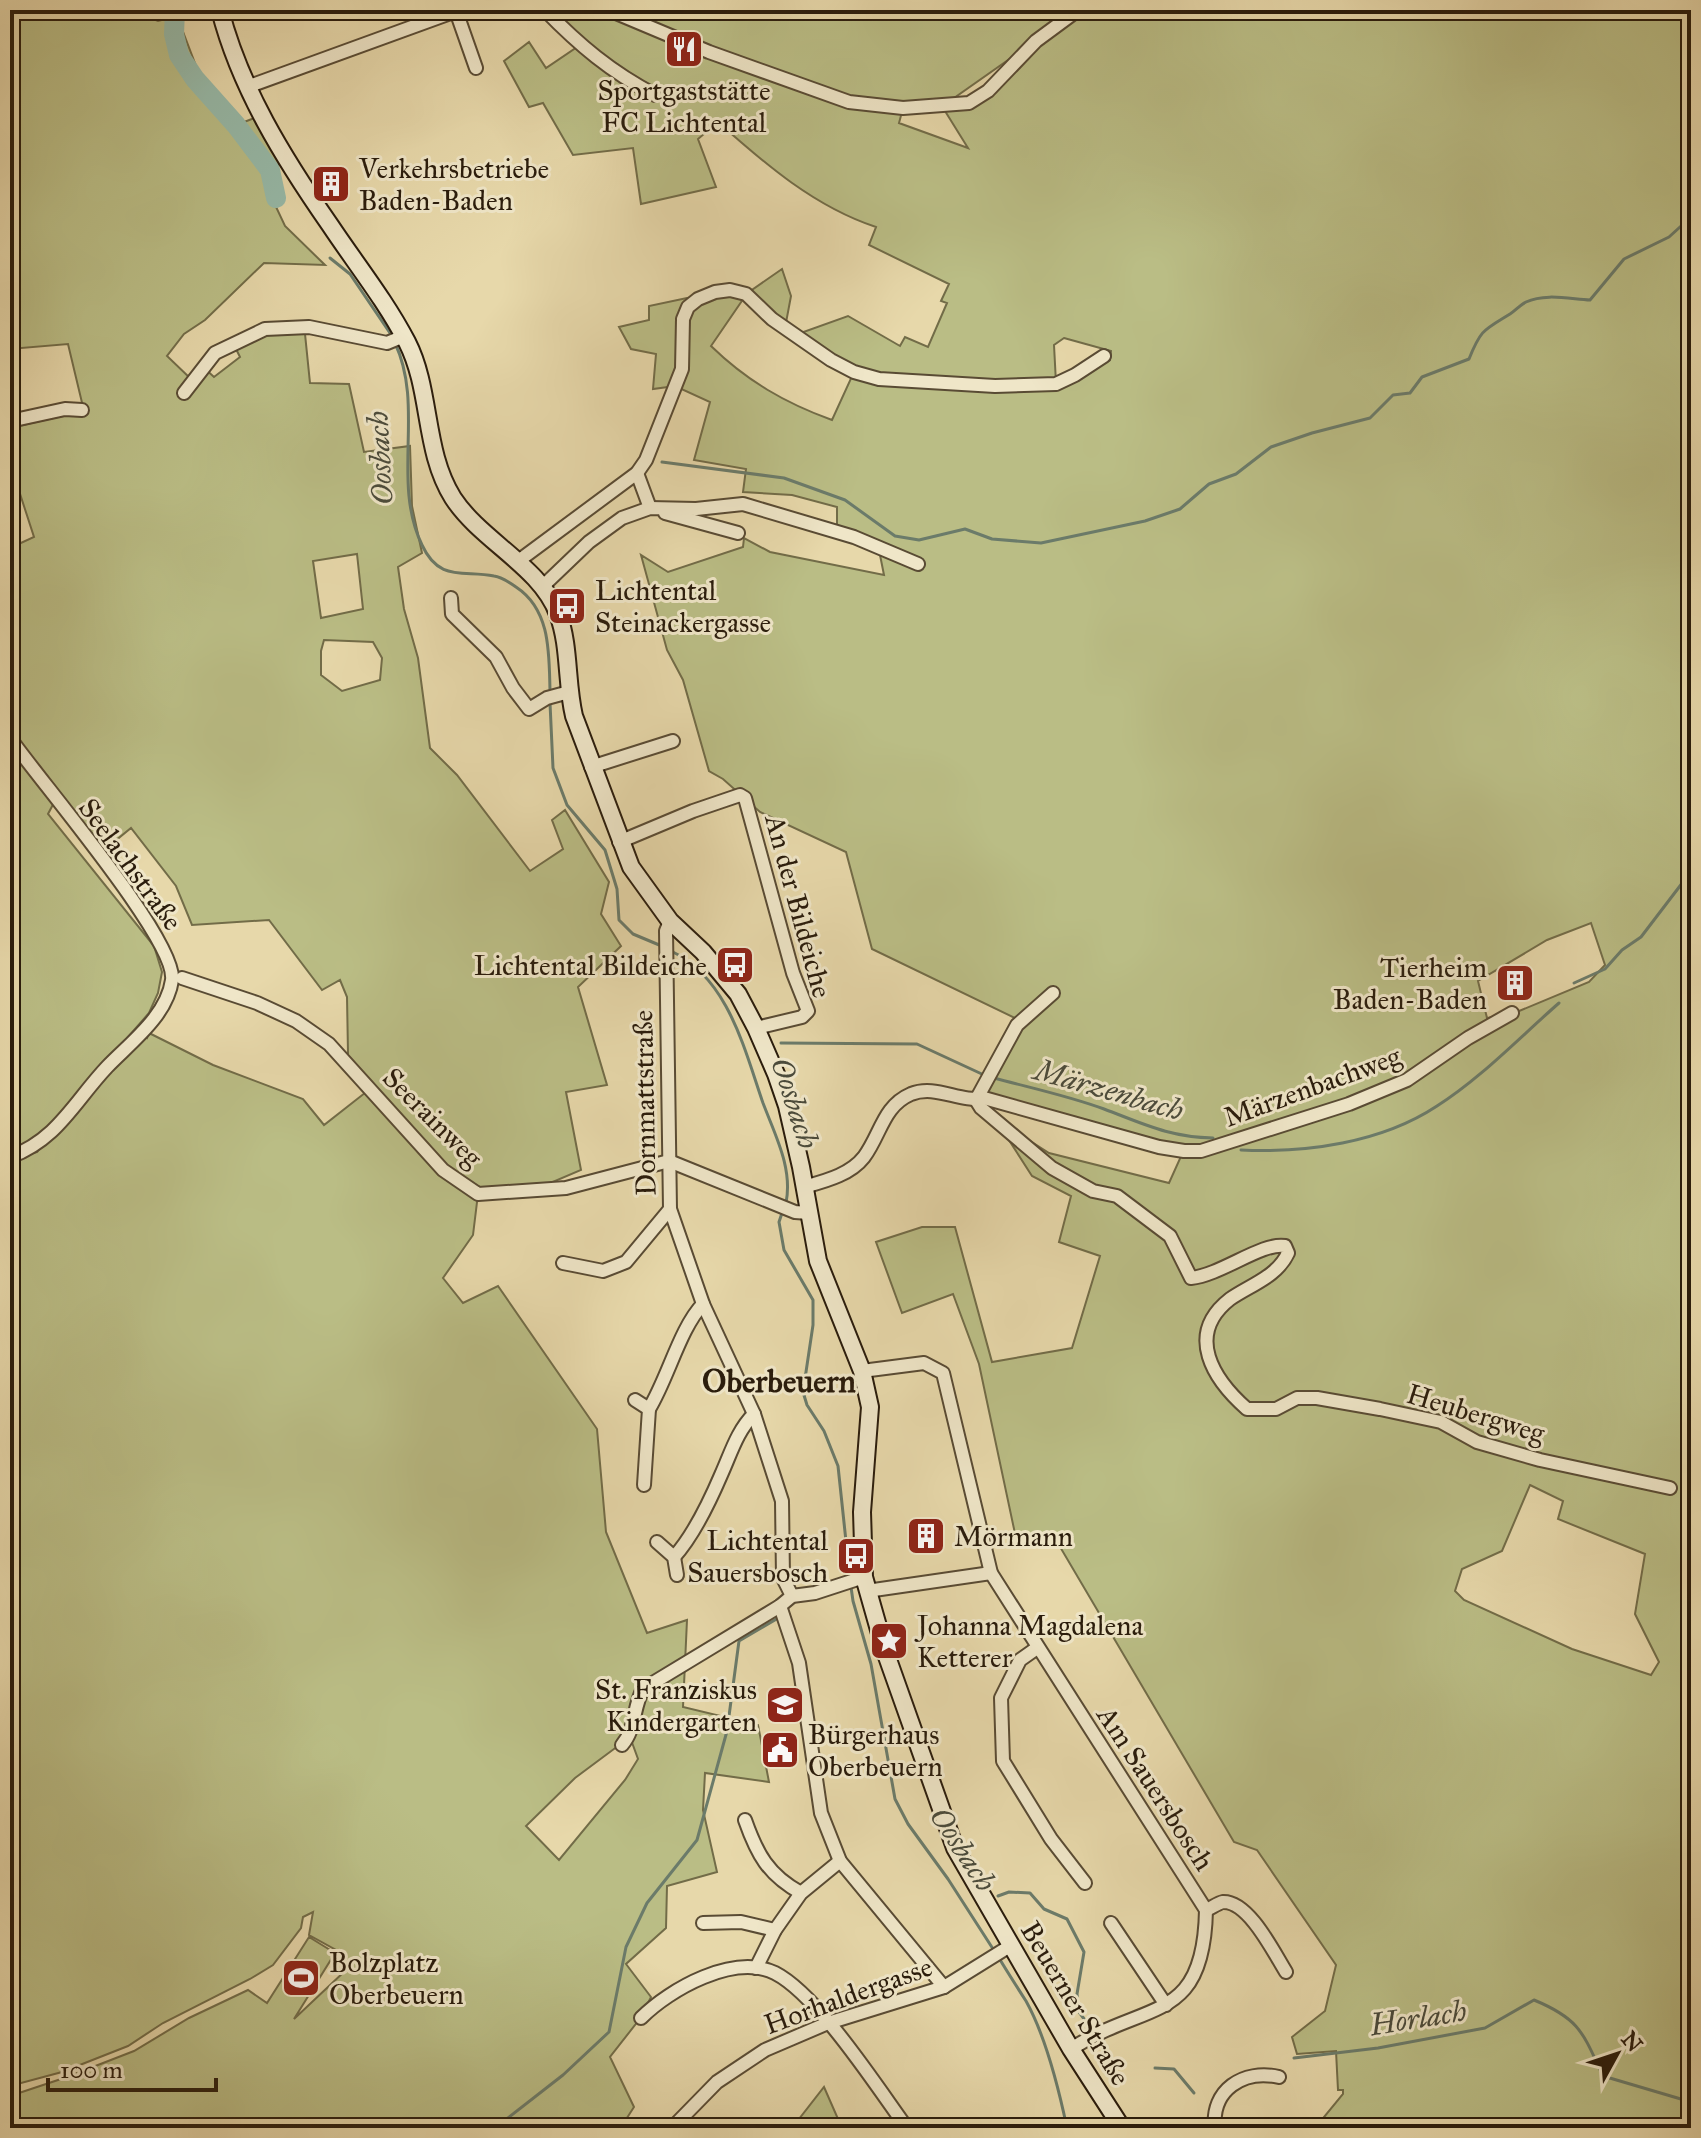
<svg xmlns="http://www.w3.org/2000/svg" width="1701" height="2138" font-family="'IM FELL Great Primer',serif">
<rect width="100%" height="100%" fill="#e7d8aa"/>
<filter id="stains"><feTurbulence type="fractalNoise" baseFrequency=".0025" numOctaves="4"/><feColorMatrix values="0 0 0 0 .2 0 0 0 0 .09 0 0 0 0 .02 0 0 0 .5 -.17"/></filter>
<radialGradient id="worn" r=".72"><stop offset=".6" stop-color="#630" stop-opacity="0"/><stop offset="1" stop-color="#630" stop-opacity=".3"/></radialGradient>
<!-- green -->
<g fill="#babd85" stroke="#726c48" stroke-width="2" fill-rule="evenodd">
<path d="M10,10H131L158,21L177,16L201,79L239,124L257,117L280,160L269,192L285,226L325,265L264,263L205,320L184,334L167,356L192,380L203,367L214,377L240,357L234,345L268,331L305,334L310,383L349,384L364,452L410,446L412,506L422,553L398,567L404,609L418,658L430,748L457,775L530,871L563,849L552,820L565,810L609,882L601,914L621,946L578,987L607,1085L566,1092L581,1170L534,1190L478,1194L473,1235L443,1278L463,1303L498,1286L597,1429L606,1532L647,1633L687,1620L683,1707L758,1725L769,1782L705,1773L703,1810L717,1872L667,1886L666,1928L626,1964L651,1997L642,2016L610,2057L634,2107L625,2121L626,2128H10V2096L67,2077L134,2051L189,2018L248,1990L267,2003L309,1937L335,1953L294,2019L346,1970L336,1950L309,1935L313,1912L303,1917L301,1928L273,1965L250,1979L163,2023L128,2046L62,2072L10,2086V1158L37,1152L137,1031L147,1038L149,1033L213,1065L303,1099L324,1125L370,1089L338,1054L348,1053L347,997L340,980L322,990L269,920L192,925L176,886L131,828L98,855L57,797L48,814L154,946L162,972L158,993L149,1013L80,1092L48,1133L10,1155V548L34,537L10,463V428L84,411L68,344L10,349ZM357,554L363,609L321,618L313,561ZM324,640L373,642L382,658L380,680L342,691L321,675V651ZM630,1737L638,1759L625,1780L559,1860L526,1826L575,1778Z"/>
<path d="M551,10H1072L1018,53L944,105L903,108L899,123L968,148L945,111L976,106L1005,82L1044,36L1083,10H1691V2128H1315L1343,2094V2090H1338L1336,2051L1297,2054L1292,2037L1325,2011L1336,1965L1257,1850L1234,1842L1056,1540L1017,1543L979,1364L953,1294L902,1313L876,1242L922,1227H955L992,1362L1072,1348L1100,1256L1059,1242L1071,1196L1032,1176L1007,1137L1013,1130L1049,1153L1169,1183L1183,1152L986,1094L1017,1019L872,949L846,852L760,812L723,779L709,771L683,680L667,650L641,555L668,572L743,547L744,538L770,552L884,575L880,555L837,529V507L792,495L743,492L746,469L694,460L710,402L675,386L653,389L656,354L631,349L619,327L649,320V306L687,298L746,294L782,269L791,296L785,328L746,295L711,346C747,381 785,403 832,420L854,372L795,335L848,316L900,346L905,337L928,347L947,303L941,301L949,284L869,245L876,227C815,207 765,164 718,122L698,139L716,187L641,204L633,148L573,155L543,103L529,107L504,61L529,42L546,68L580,45ZM1064,338L1111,351L1110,360L1089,372L1056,383L1054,345ZM1591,923L1605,965L1589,982L1512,1014L1487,1018L1478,981L1547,940ZM1530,1485L1563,1501L1558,1519L1645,1554L1635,1614L1659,1662L1651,1675L1572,1649L1464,1600L1455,1591L1462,1569L1502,1551Z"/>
<polygon points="824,2087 842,2128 792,2128"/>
</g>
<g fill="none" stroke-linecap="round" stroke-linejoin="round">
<!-- stream -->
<g stroke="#6b7b6a" stroke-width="3">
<polyline points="330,258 350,274 392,336"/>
<path d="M395,343C425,407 391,481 422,545C439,582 463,570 494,576C502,577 509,582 516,587C551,610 549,654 550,691"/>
<path d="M662,462L784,478L845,500L895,536L919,540L965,529L992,539L1041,543L1145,521L1180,509L1209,484L1236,474L1271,447L1312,433L1370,418L1393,395L1410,393L1422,377L1469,359C1481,329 1484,330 1510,314C1516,310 1520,305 1526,302C1545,293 1570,299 1590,300L1624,259L1669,237L1691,217"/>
<polyline points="550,703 553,768 567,805 605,850 617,889 619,920 633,934 664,947"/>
<path d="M671,951C728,978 744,1048 763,1103C775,1135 793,1168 786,1203"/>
<polyline points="1574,983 1605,969 1622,950 1641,937 1683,882 1691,877"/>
<polyline points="781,1043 917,1044 984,1075"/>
<path d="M994,1078C1031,1088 1069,1096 1104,1109C1144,1124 1169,1137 1213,1138"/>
<path d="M1241,1150C1306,1153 1381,1143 1437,1106C1481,1078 1519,1038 1559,1003"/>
<polyline points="783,1210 779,1222 784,1250 813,1300 813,1325 803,1392 807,1405 824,1431 838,1466 850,1579"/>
<polyline points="851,1587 853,1601 871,1664 895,1799 908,1824 948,1879 995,1952"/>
<polyline points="998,1896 1009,1892 1030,1893 1044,1909 1067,1919 1084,1952 1077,1994 1079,2012 1090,2027"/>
<path d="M999,1958C1008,1973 1017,1987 1026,2001C1045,2035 1059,2090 1067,2128"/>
<path d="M1294,2058L1378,2048L1485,2028L1534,2000C1580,2019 1583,2033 1603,2076L1691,2102"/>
<polyline points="1155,2068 1174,2069 1194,2093"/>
<polyline points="495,2128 563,2075 609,2032 626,1947 647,1903 697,1840 727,1731 739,1641 780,1617"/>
</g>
<!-- river -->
<polyline stroke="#97baa9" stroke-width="20" points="175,10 174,34 179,55 195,79 236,125 270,170 276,198"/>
<!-- street casing -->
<g stroke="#594b34" stroke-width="16">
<g id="street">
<path d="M545,10C579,45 611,72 655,95"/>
<polyline points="609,10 709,52 849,102 903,108 969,103 988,91 1036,41 1078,10"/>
<polyline points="247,87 456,11 476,68"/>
<polyline points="184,393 215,353 265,329 309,327 387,343 404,336"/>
<polyline points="10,421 65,409 82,410"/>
<polyline points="637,473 650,508"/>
<polyline points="665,513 738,533"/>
<polyline points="517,562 637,473 646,460 682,369 683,319 688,307 698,299 715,292 730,290 746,294 772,319 831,360 854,372 879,379 995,386 1056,384 1075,375 1104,356"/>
<polyline points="542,587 589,542 622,518 650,508 696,509 743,504 854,537 918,564"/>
<polyline points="451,598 452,614 496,657 513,688 529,709 547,698 569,692"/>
<path d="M10,738C39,780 177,940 172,980C167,1016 130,1043 107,1067C74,1102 58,1139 10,1157"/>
<polyline points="591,767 673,741"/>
<polyline points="619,842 693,811 740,795 745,798 793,973 808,1011 802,1017 756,1028"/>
<polyline points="670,921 666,931 670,1209 703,1304 754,1414 782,1501 783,1578 792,1596"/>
<polyline points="182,978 257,1003 296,1021 329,1044 443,1170 478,1194 566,1188 669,1161 795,1212 809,1213"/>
<path d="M976,1100L981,1108L1052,1168L1093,1191L1117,1196L1170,1236L1191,1278C1221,1275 1262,1242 1285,1246L1288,1253C1277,1277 1250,1285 1230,1299C1184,1335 1214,1380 1247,1409H1276L1297,1398H1317L1380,1409L1441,1422L1477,1442L1540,1460L1670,1488"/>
<polyline points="976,1100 1017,1025 1053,993"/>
<path d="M804,1187C825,1181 850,1175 864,1157C881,1134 883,1106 911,1094C936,1084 960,1103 984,1098L1159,1147L1184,1151H1201L1349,1104L1407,1080L1468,1038L1512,1013"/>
<polyline points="563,1263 603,1271 626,1262 670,1209"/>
<path d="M862,1371L924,1363L943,1373L991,1573L1206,1910C1204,2025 1146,2000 1071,2049"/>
<polyline points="635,1400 649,1409 644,1485"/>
<path d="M649,1409C668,1378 680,1328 703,1304"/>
<polyline points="657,1542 674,1557 677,1575"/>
<path d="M674,1557C694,1535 709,1503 721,1475C731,1453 737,1431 754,1414"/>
<polyline points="867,1591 991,1573"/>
<polyline points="780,1606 799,1663 821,1813 840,1861 944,1987"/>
<polyline points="1037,1648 1020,1660 1001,1698 1003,1761 1051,1839 1085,1883"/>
<path d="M622,1745C636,1729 633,1707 643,1689L780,1606L792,1596L815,1593L864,1577"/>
<path d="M745,1820C757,1854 768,1875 801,1893"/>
<path d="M1206,1910C1211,1908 1218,1903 1223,1902C1249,1901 1274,1953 1286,1972"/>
<polyline points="703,1923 741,1922 775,1930"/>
<polyline points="1111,1923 1166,2005"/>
<polyline points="756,1968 775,1930 801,1893 840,1861"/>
<path d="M641,2018C670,1989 734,1953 775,1973C818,1995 877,2087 907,2128"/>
<polyline points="672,2128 717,2082 765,2050 828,2023 944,1987 1010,1946"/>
<path d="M1215,2128C1211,2090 1243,2069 1279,2077"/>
</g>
</g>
<!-- secondary casing -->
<g stroke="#2a1c0c" stroke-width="20">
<path id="secondary" d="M220,10C240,88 284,159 330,225C356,264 385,300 407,342C432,391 423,450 453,498C481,541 541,567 558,614C570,646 566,682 574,716L631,867L670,921L703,952L738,994L756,1028L776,1074L787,1106L801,1167L818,1261L862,1371L870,1407L862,1512L864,1577L885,1651L955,1848L1071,2049L1122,2128"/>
</g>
<!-- street -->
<use href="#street" stroke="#efe6c8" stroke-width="12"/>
<!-- secondary -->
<use href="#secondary" stroke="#efe6c8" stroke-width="16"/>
</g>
<!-- icons -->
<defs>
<g id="restaurant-square" transform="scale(2)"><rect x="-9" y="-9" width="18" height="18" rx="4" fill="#8f2418" stroke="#efe6c8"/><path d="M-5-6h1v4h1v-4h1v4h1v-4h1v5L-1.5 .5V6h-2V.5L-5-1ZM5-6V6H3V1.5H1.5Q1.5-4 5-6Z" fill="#fff"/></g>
<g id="building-square" transform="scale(2)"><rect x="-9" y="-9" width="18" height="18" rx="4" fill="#8f2418" stroke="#efe6c8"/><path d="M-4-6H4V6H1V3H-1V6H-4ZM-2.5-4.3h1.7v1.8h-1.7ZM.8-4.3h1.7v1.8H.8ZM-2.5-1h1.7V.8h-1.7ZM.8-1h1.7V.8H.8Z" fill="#fff"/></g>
<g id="bus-square" transform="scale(2)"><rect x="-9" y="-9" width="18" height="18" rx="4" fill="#8f2418" stroke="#efe6c8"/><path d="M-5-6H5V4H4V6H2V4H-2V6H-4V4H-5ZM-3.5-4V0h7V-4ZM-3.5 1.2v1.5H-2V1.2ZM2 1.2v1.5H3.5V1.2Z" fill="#fff"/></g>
<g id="sight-square" transform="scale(2)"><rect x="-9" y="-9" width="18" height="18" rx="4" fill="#8f2418" stroke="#efe6c8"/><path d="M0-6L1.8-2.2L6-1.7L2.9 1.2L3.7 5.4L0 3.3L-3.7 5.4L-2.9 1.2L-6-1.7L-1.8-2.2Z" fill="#fff"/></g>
<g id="school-square" transform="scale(2)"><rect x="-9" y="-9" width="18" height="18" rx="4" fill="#8f2418" stroke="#efe6c8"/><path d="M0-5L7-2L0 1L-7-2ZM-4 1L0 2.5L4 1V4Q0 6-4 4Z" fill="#fff"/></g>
<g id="civic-square" transform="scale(2)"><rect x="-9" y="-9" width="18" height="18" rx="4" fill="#8f2418" stroke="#efe6c8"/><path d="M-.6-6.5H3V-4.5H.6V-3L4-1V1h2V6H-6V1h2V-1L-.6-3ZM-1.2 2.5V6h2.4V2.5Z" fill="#fff"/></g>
<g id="stadium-square" transform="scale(2)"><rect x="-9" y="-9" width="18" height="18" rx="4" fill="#8f2418" stroke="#efe6c8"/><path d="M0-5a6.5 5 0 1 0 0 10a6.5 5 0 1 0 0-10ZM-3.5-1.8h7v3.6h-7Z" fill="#fff"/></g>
</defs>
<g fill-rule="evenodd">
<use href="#restaurant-square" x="684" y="49"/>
<use href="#building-square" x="331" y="184"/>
<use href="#bus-square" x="567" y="606"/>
<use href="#bus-square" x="735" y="965"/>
<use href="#building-square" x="1515" y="983"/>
<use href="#building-square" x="926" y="1536"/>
<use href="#bus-square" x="856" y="1556"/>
<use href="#sight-square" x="889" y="1641"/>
<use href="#school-square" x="785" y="1705"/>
<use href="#civic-square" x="780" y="1750"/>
<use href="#stadium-square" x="301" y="1978"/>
</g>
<g text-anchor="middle" stroke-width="6" stroke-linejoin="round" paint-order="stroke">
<!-- poi labels -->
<g font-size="28" fill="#2a1c0c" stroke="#efe6c8" text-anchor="start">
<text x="684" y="100" text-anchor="middle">Sportgaststätte<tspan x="684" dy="32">FC Lichtental</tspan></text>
<text x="359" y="178">Verkehrsbetriebe<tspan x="359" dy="32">Baden-Baden</tspan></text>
<text x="595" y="600">Lichtental<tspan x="595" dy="32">Steinackergasse</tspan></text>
<text x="707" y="975" text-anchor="end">Lichtental Bildeiche</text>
<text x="1487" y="977" text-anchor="end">Tierheim<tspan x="1487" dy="32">Baden-Baden</tspan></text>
<text x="954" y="1546">Mörmann</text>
<text x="828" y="1550" text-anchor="end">Lichtental<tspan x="828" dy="32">Sauersbosch</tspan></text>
<text x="917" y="1635">Johanna Magdalena<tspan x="917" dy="32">Ketterer</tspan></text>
<text x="757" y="1699" text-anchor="end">St. Franziskus<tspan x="757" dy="32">Kindergarten</tspan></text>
<text x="808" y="1744">Bürgerhaus<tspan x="808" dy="32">Oberbeuern</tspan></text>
<text x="329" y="1972">Bolzplatz<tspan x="329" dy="32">Oberbeuern</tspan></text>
</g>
<!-- street labels -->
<g font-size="28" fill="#2a1c0c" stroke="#efe6c8">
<text transform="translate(131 864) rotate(54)" y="10">Seelachstraße</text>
<text transform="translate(799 906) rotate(75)" y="10">An der Bildeiche</text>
<text transform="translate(1312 1086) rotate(-20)" y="10">Märzenbachweg</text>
<text transform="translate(644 1103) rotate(-91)" y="10">Dornmattstraße</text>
<text transform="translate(433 1117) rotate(45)" y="10">Seerainweg</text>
<text transform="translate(1476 1413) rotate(17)" y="10">Heubergweg</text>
<text transform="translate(1156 1788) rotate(57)" y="10">Am Sauersbosch</text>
<text transform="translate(848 1995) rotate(-20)" y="10">Horhaldergasse</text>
<text transform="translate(1076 2003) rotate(59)" y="10">Beuerner Straße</text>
</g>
<!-- water labels -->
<g font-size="30" font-style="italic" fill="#4b4b3b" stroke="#efe6c8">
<text transform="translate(380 458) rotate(-93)" y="10">Oosbach</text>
<text transform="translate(1109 1090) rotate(16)" y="10">Märzenbach</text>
<text transform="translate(795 1103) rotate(72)" y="10">Oosbach</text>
<text transform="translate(963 1849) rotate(57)" y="10">Oosbach</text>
<text transform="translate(1418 2018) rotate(-9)" y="10">Horlach</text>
</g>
<!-- quarter labels -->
<g font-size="32" font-weight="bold" fill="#2a1c0c" stroke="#efe6c8">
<text x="779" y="1392">Oberbeuern</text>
</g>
</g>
<!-- margin -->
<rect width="1701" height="2138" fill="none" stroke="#e7d8aa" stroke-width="40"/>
<rect x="12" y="12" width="1677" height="2114" fill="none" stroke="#2a1c0c" stroke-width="4"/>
<rect x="20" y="20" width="1661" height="2098" fill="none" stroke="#2a1c0c" stroke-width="2"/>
<!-- north arrow -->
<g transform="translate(1617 2054) rotate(50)" stroke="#efe6c8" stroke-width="6" paint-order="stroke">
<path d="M0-6L14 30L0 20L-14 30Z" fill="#2a1c0c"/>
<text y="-12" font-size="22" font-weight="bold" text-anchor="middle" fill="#2a1c0c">N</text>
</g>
<!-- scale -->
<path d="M48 2078v12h168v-12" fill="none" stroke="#2a1c0c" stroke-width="4"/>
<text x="60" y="2078" font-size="24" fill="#2a1c0c" stroke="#efe6c8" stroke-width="6" paint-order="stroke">100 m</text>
<rect width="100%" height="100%" filter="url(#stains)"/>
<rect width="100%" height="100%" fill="url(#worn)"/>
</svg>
